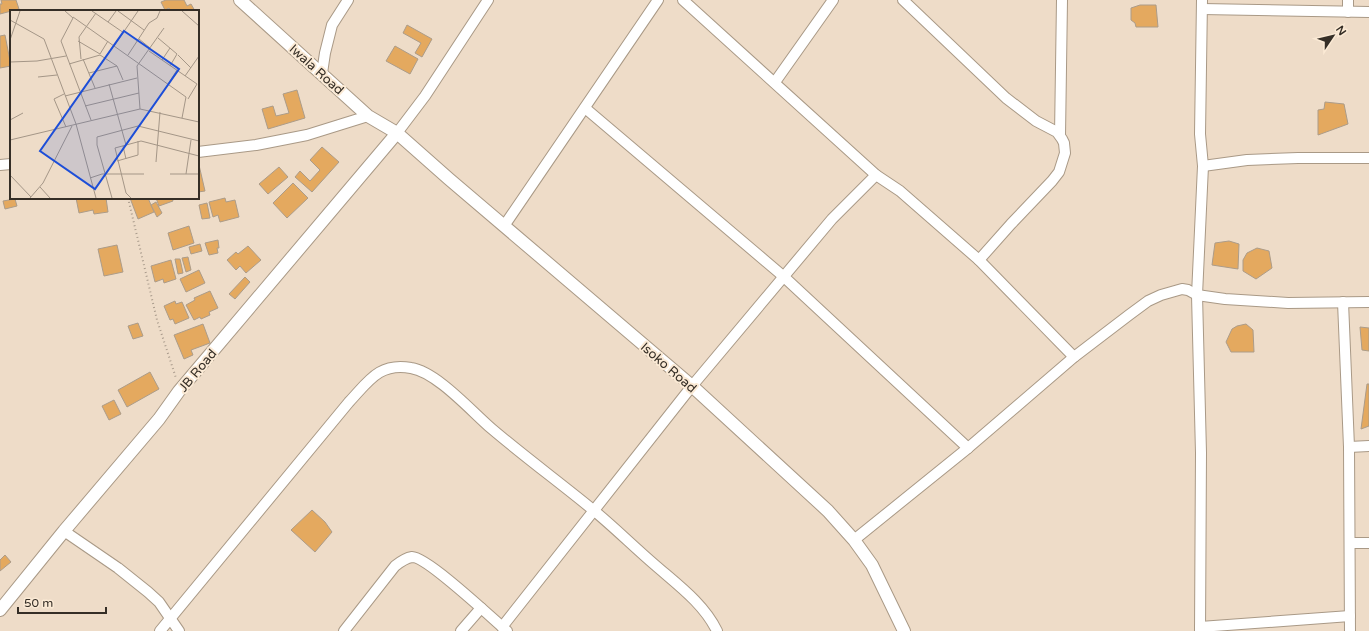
<svg xmlns="http://www.w3.org/2000/svg" width="1369" height="631" font-family="'Varela Round',sans-serif">
<rect width="100%" height="100%" fill="#eedcc8"/>
<!-- building -->
<g fill="#e4a95f" stroke="#ac9c89">
<polygon points="1,0 16,0 19,9 0,14 0,4 2,4"/>
<polygon points="166,0 184,0 187,6 191,4 195,11 171,11 169,8 165,10 161,2"/>
<polygon points="1140,5 1156,5 1158,27 1136,27 1135,23 1131,20 1131,8"/>
<polygon points="407,25 432,39 422,57 415,53 421,43 403,33"/>
<polygon points="5,35 11,66 0,68 0,36"/>
<polygon points="395,46 418,59 410,74 386,61"/>
<polygon points="297,90 305,118 268,129 262,109 273,106 276,116 289,113 283,94"/>
<polygon points="1325,102 1344,104 1348,124 1318,135 1318,110 1324,109"/>
<polygon points="322,147 339,162 312,192 295,177 300,171 310,181 320,170 310,160"/>
<polygon points="198,165 199,165 205,191 198,192"/>
<polygon points="279,167 288,177 268,194 259,184"/>
<polygon points="293,183 308,198 287,218 273,203"/>
<polygon points="76,198 106,198 108,212 94,214 93,210 79,213"/>
<polygon points="130,198 148,198 154,212 138,219"/>
<polygon points="156,198 172,198 173,201 159,206"/>
<polygon points="225,198 226,202 235,200 239,217 220,222 218,215 213,217 209,202"/>
<polygon points="15,199 17,206 5,209 3,201"/>
<polygon points="156,202 162,213 157,217 151,205"/>
<polygon points="207,203 210,218 202,219 199,205"/>
<polygon points="189,226 194,243 173,250 168,233"/>
<polygon points="218,240 219,248 217,248 218,253 209,255 205,243"/>
<polygon points="1229,241 1239,244 1238,269 1212,265 1215,243"/>
<polygon points="200,244 202,251 191,254 189,247"/>
<polygon points="117,245 123,272 104,276 98,249"/>
<polygon points="248,246 261,260 246,273 240,266 236,270 227,260 236,252 238,254"/>
<polygon points="1257,248 1269,251 1272,268 1256,279 1243,271 1243,260 1247,253"/>
<polygon points="188,257 191,270 186,272 182,258"/>
<polygon points="175,259 180,259 183,273 178,274"/>
<polygon points="171,260 176,279 164,283 163,279 155,282 151,266"/>
<polygon points="199,270 205,283 186,292 180,279"/>
<polygon points="245,277 250,282 235,299 229,294"/>
<polygon points="210,291 218,308 209,312 210,315 201,319 200,317 194,320 186,305 195,300 194,298"/>
<polygon points="175,301 176,304 182,302 189,318 175,324 173,319 170,320 164,306"/>
<polygon points="138,323 143,336 133,339 128,326"/>
<polygon points="203,324 210,343 191,350 193,355 184,359 174,335"/>
<polygon points="1246,324 1253,330 1254,352 1231,352 1226,342 1232,329 1237,326"/>
<polygon points="1360,327 1369,328 1369,351 1362,350"/>
<polygon points="150,372 159,389 127,407 118,390"/>
<polygon points="1367,384 1369,384 1369,426 1361,429"/>
<polygon points="114,400 121,414 109,420 102,406"/>
<polygon points="312,510 325,522 332,532 315,552 291,530"/>
<polygon points="5,555 11,562 0,571 0,560"/>
</g>
<g fill="none" stroke-linecap="round" stroke-linejoin="round">
<!-- minor casing -->
<g stroke="#a99986" stroke-width="12">
<g id="minor">
<polyline points="683,0 876,175 900,191 979,260 1074,357"/>
<polyline points="903,0 1006,98 1036,121 1057,132 1062,139 1064,143 1065,153 1059,172 1052,181 1011,224 979,260"/>
<polyline points="1202,9 1369,12"/>
<polyline points="1348,12 1348,0"/>
<polyline points="322,73 325,53 332,25 348,0"/>
<polyline points="775,82 833,0"/>
<polyline points="585,108 783,276 968,448"/>
<polyline points="397,133 425,96 488,0"/>
<polyline points="1060,135 1062,0"/>
<polyline points="198,152 256,145 307,135 368,116"/>
<polyline points="0,165 11,164"/>
<polyline points="1203,166 1247,160 1298,158 1369,158"/>
<polyline points="504,226 658,0"/>
<polyline points="1343,302 1349,447 1350,631"/>
<polyline points="1349,447 1369,446"/>
<polyline points="64,531 118,568 148,592 159,602 179,631"/>
<polyline points="854,540 968,448 1074,357 1129,315 1148,301 1161,295 1182,289 1188,290 1197,295 1225,299 1288,303 1369,302"/>
<polyline points="1350,543 1369,543"/>
<polyline points="502,627 692,386 832,219 876,175"/>
<polyline points="1200,627 1350,616"/>
<path d="M160,631L349,402C368,382 379,362 411,368C437,372 472,412 492,429C525,457 559,482 592,509C614,527 634,547 655,565C678,585 704,604 717,631"/>
<path d="M344,631L395,566C400,562 405,558 412,557C426,556 493,619 507,631"/>
<polyline points="461,631 481,608"/>
<polyline points="1200,631 1201,453 1197,295 1203,166 1200,134 1202,0"/>
</g>
</g>
<!-- tertiary casing -->
<g stroke="#a99986" stroke-width="14">
<g id="tertiary">
<polyline points="240,0 368,116 397,133 449,179 692,386 828,511 854,540 872,565 904,631"/>
<polyline points="0,610 64,531 159,419 179,391 397,133"/>
</g>
</g>
<!-- path -->
<polyline stroke="#a99b8c" stroke-width="2" stroke-dasharray="1 3" stroke-linecap="butt" points="128,198 157,320 176,378"/>
<!-- minor -->
<use href="#minor" stroke="#fff" stroke-width="10"/>
<!-- tertiary -->
<use href="#tertiary" stroke="#fff" stroke-width="12"/>
</g>
<g text-anchor="middle" stroke-width="4" stroke-linejoin="round" paint-order="stroke">
<!-- street labels -->
<g font-size="13" fill="#352e26" stroke="#fbead5">
<text transform="translate(317 69) rotate(42)" y="5">Iwala Road</text>
<text transform="translate(669 367) rotate(41)" y="5">Isoko Road</text>
<text transform="translate(197 370) rotate(-50)" y="5">JB Road</text>
</g>
</g>
<!-- overview -->
<g transform="translate(10 10)">
<rect width="189" height="189" fill="#eedcc8"/>
<path fill="none" stroke="#a49687" stroke-width="1" d="M55,1L63,8L51,31L81,110M82,1L114,23M108,1L134,20M172,1L189,16M63,7L176,87L172,108M0,10L34,29L66,114L86,188M98,12L106,1M148,28L167,44L160,56M129,29L140,38M0,30L10,1M68,31L90,44M104,36L128,1M139,41L187,74L178,89M90,44L98,31M118,45L139,13L147,8L150,1M168,45L181,58M71,49L69,27L86,3M73,49L85,78M152,50L160,38M0,52L27,51L56,46M59,54L90,45L107,56M79,63L107,56L113,70M175,66L189,46M28,67L47,65M99,74L116,135M158,74L167,60M54,84L44,89L56,117M55,86L127,68M75,96L129,83M130,99L127,56L154,18M0,110L13,103M0,130L130,99L189,112M113,136L116,149M107,151L128,145V131M146,152L150,102M160,164H189M176,164L181,130M0,165L21,187M80,168L92,164H134M30,177L40,188M20,188L33,173L62,116M102,188L87,135V127L128,116L189,131M121,188L116,183L105,138L131,131L189,146"/>
<path fill="#1d4ed8" fill-opacity="0.15" stroke="#1d4ed8" stroke-width="2" d="M114,21L169,59L85,179L30,141Z"/>
<rect width="189" height="189" fill="none" stroke="#352e26" stroke-width="2"/>
</g>
<!-- north arrow -->
<g transform="translate(1333 36) rotate(55)" stroke="#fbead5" stroke-width="3" paint-order="stroke">
<path d="M0-3L7 15L0 10L-7 15Z" fill="#352e26"/>
<text y="-6" font-size="11" font-weight="bold" text-anchor="middle" fill="#352e26">N</text>
</g>
<!-- scale -->
<path d="M18 607v6h88v-6" fill="none" stroke="#352e26" stroke-width="2"/>
<text x="24" y="607" font-size="12" fill="#352e26" stroke="#fbead5" stroke-width="3" paint-order="stroke">50 m</text>
</svg>
